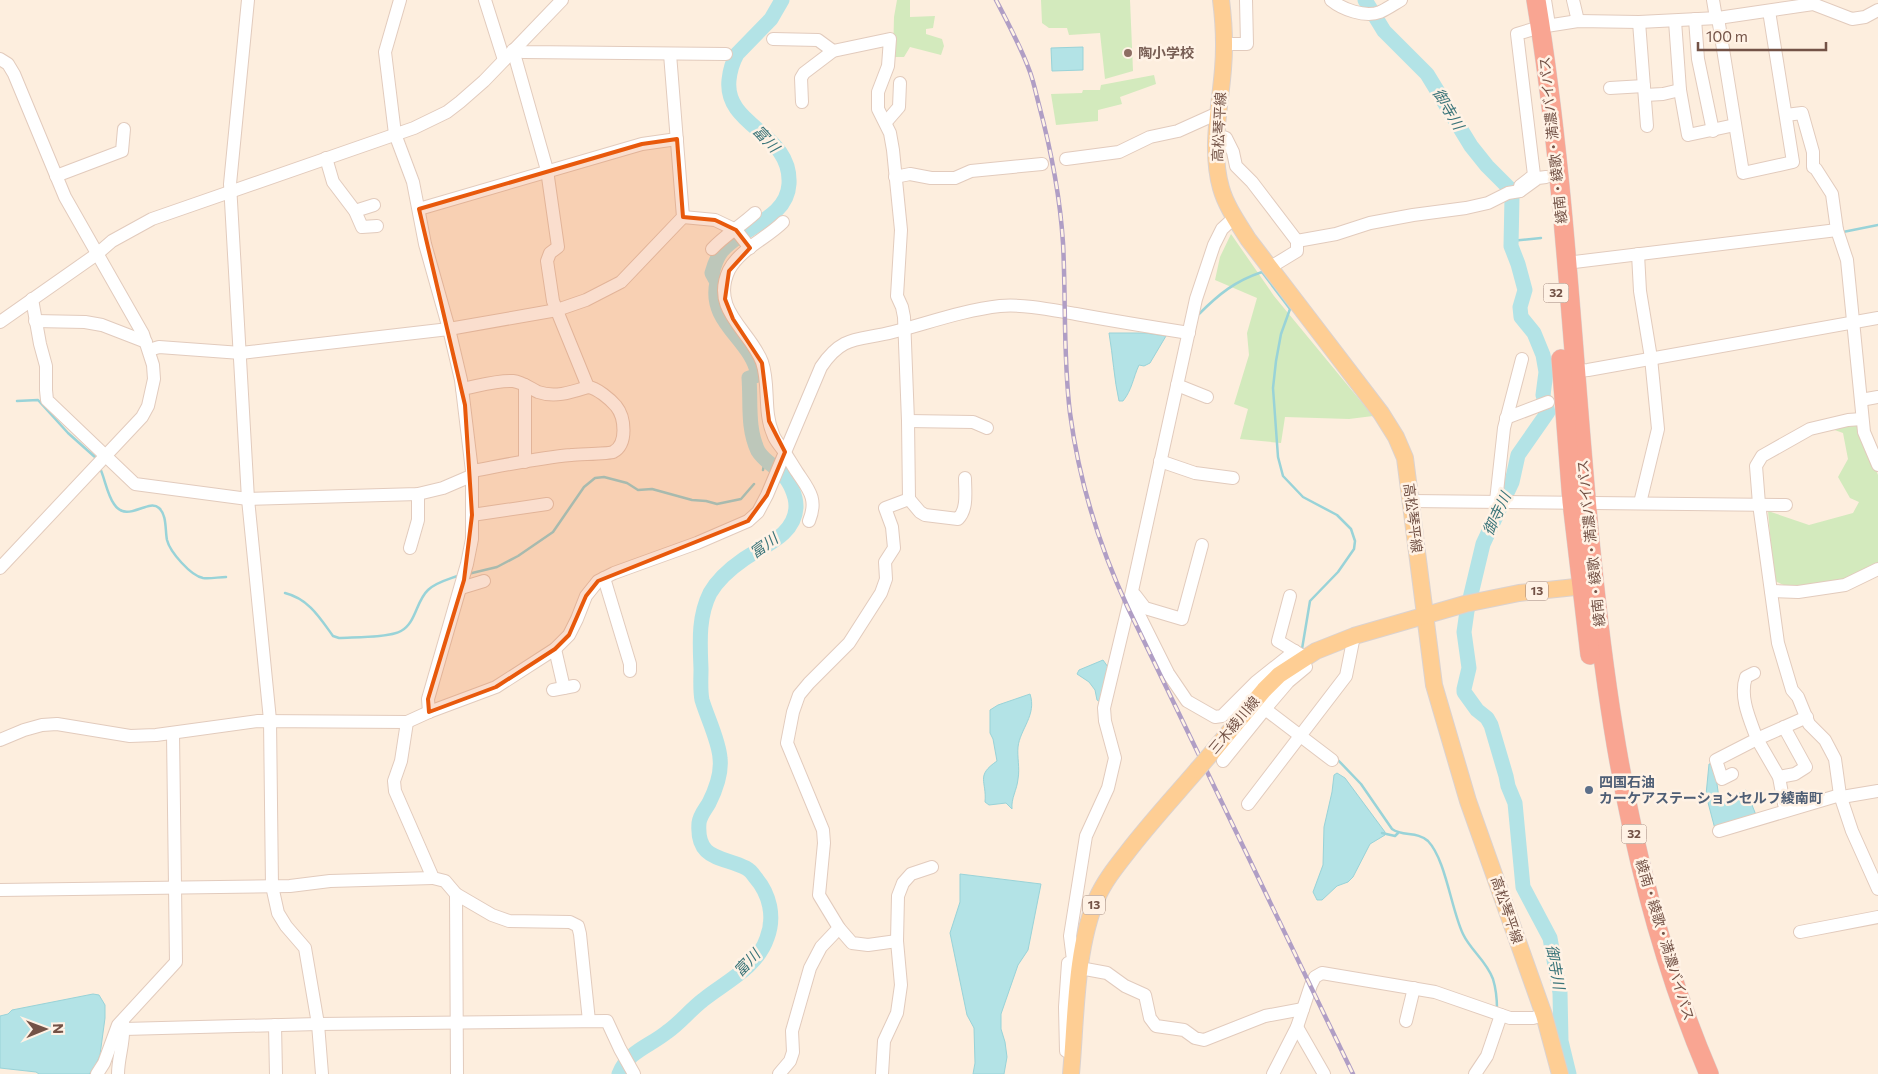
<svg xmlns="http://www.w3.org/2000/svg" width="1878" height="1074" font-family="Commissioner,'Noto Sans JP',sans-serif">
<rect width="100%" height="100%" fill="#fdeede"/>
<!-- green -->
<g fill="#d3eabd">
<polygon points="897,0 910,0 910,17 935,16 933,28 926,29 926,34 942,39 944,46 941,55 910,47 904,57 893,57 894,17"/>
<polygon points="1041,0 1130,0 1133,71 1105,79 1100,33 1069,35 1067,28 1049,28 1042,23"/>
<polygon points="1154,75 1156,84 1120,97 1122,104 1098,110 1098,121 1056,125 1051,94 1082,93 1083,90 1100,90 1101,85"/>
<polygon points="1231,234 1274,296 1373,416 1349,419 1285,417 1281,443 1240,439 1248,409 1234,404 1249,355 1247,333 1257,298 1215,280 1220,257"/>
<path d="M1859,423L1861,434L1878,475V562C1867,574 1812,591 1796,589C1789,588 1781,583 1774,581L1768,511L1809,525L1853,513L1859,502L1850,498L1838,477L1848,459L1843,433L1829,428Z"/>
</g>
<!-- water -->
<g fill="#b3e3e6" stroke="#99d3d8">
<polygon points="1083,47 1083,70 1052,71 1051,48"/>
<path d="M1109,333H1145L1166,336L1150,363L1144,366L1139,365C1133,378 1132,390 1123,401H1119C1114,379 1113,356 1109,333Z"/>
<polygon points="1103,660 1108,667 1100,702 1097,700 1095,690 1089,682 1077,674 1079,670"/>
<path d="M1030,694C1037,715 1020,729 1018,747C1017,757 1020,768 1018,779C1017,790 1011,798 1012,809L1006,803L989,805L985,802C987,781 975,776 997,761L993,739L990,733V710L998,705Z"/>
<polygon points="1714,763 1719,798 1724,801 1746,790 1756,815 1715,829 1706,795 1709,764"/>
<polygon points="1337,773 1345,778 1385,832 1385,835 1370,844 1353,877 1348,882 1337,886 1322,900 1317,900 1313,892 1323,865 1324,827 1332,792 1334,775"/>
<polygon points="960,874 1041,884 1028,950 1018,965 1001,1014 1001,1029 1005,1042 1007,1057 1004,1074 973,1074 975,1063 974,1028 967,1015 950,933 960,902"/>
<polygon points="93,994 99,995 105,1005 105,1018 100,1055 95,1067 89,1074 39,1074 36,1072 0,1068 0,1016 8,1014 12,1010"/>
</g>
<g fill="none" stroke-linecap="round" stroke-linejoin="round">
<!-- stream -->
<g stroke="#99d3d8" stroke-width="2.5">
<polyline points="1843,232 1878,225"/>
<polyline points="1511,241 1541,238"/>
<path d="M1199,314C1219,294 1235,281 1262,272L1290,309L1281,334L1276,361L1273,388L1278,457L1283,476L1303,497L1337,515L1351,529L1355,541L1354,549L1338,572L1310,601L1302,649"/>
<polyline points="17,401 38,400 68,433 96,458"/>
<path d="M100,468C105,479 107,494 114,504C127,524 148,498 159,508C167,515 165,530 167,540C170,552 191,576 203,578C210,579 219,577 226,577"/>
<polyline points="763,470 765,460"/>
<polyline points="468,574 497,567 518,556 553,532 584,487 595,478 604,477 627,483 638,490 652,489 692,500 706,501 717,504 741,499 754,484"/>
<path d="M285,593C309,599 320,618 333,636L339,638C353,637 389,638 401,631C416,623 416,601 428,590C436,582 450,579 460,575"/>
<path d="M1336,758L1361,784L1392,829C1403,837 1417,831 1428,841C1446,860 1451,909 1463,934C1471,951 1486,960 1493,979C1496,989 1497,998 1497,1009"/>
<polyline points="1382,833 1395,836 1398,833"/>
</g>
<!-- river -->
<g stroke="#b3e3e6" stroke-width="15">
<polyline points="1365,0 1384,31 1427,74 1471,146 1487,166 1510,189 1512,197 1511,246 1518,264 1525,290 1520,307 1521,317 1534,333 1543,355 1546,372 1543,395 1548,412 1518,455 1512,482 1483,544 1467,611 1464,632 1469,668 1464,689 1464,692 1477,710 1487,718 1491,725 1506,776 1508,786 1515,803 1523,887 1550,938 1560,993 1561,1041 1569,1074"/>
<path d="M619,1074C628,1051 650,1046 667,1032C680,1023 690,1010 703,1000C725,982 757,968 767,938C775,917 770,894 755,877C753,874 750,870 746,868C723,856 696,861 699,823C700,815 705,810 709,803C716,789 722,774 720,758C719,741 707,717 702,700C700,690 701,679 701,669C700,643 698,617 710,593C718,579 731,568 744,559C763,546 796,535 796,506C796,496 790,482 783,475C775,466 764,461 758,451C747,428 751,403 749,378L758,375C751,338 708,324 717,282L712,273C714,266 716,259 721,252C740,227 787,220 789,184C792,132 724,127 729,80C730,70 732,63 737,54L771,19L782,0"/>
</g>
<!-- minor casing -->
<g stroke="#e2cbbd" stroke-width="14">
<g id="minor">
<polyline points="248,0 230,184 248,499 270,720 272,886 278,913 286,926 305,948 318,1024 322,1074"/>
<polyline points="400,0 385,52 395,134 413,182 425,244 449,329 461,380 472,471 472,539 467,564 428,699 429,712"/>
<polyline points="485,0 504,60"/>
<path d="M1331,0C1342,9 1365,18 1380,12C1387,9 1394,4 1401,0"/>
<polyline points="1545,0 1549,25"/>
<polyline points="1573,0 1578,21"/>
<polyline points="1713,0 1716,18"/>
<polyline points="1718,18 1743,173 1793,162 1769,11"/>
<polyline points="1695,19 1698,59 1713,131"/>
<polyline points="1675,21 1680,90 1688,135 1735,125"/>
<polyline points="1639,22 1647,126"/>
<polyline points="773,39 818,40 833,51"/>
<polyline points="1224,44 1247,44 1246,0"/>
<polyline points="0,59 8,64 14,74 65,197 143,334 153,365 154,379 148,406 142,417 0,568"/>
<polyline points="1610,88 1644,86"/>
<polyline points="1645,95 1663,94 1680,90"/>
<polyline points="1786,115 1802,113 1813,152 1813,167 1816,169 1832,194 1837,230 1847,260 1864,432 1878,465"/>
<polyline points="886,122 899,107 900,83"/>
<polyline points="1217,135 1226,138 1233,152 1236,166 1252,182 1297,241 1297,251 1269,268"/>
<polyline points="326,158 333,182 355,211 362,227 377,226"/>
<polyline points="1066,159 1119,152 1150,137 1178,131 1218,113"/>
<polyline points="56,176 122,151 124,129"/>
<polyline points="895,177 910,174 931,178 955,178 971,171 1042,164"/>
<polyline points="1520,191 1520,186 1534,175 1517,34 1540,27 1578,21 1639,22 1718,18 1813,4 1852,19 1865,17 1878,10"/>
<polyline points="419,209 642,144 677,139"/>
<polyline points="355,211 374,205"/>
<polyline points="683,217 715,220 736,230 750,248"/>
<path d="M783,222C766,239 740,249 729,270C710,310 750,330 762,362C770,385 763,411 773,434C775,441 781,446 785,453C789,459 793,466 797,472C809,490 818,499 809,521"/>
<polyline points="1297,241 1336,234 1370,223 1413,215 1466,208 1488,203 1508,193 1520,191 1538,178 1546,177"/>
<path d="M712,249C725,235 741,226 755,213"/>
<polyline points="1638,254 1640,291 1651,358 1658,429 1640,503"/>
<polyline points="1566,263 1837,230"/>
<polyline points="32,299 40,344 46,366 46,390 47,400 135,484 248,499 418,494 443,488 471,476"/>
<polyline points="35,321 85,322 102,325 146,342"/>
<polyline points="0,322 97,254 112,241 152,219 414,128 447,112 460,102 484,81 562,0"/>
<polyline points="149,350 159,347 241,353 449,329 557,310 586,300 621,282 683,217 670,54"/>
<polyline points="1568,372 1588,370 1878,318"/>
<polyline points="1177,385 1207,397"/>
<path d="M462,389C478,386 497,380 513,381C522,382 530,388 538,392C555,398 572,392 588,387"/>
<polyline points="1861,400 1878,397"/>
<polyline points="1506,418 1548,402"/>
<polyline points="1862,419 1848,420 1810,429 1762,456 1756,466 1759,504 1778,643 1792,690 1798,697 1809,724 1825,740 1835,759 1840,795 1852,831 1878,889"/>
<polyline points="908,421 973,422 987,428"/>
<polyline points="1160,461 1195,473 1233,478"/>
<polyline points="525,462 525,385"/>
<path d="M472,471C505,465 538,458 571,455C579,454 608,454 613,452C628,444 625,417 616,406C610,399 597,388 588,387L553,301L547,261L550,253L558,247L547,170L513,50L524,52L726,54"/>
<path d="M909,499L920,512L925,515L958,519C968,509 965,491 965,478"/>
<polyline points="1411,501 1786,505"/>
<polyline points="1496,501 1504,428 1522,359"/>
<polyline points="472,515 547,504"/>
<polyline points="410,548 418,520 418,494"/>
<polyline points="604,578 630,664 630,671"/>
<polyline points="461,588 484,581"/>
<polyline points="1771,591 1798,592 1845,585 1878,569"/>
<polyline points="1135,595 1145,608 1182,619 1202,545"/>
<polyline points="1290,596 1278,641 1301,655"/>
<polyline points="1130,600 1134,605 1168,673 1187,701 1215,717 1222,716 1256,682 1295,651"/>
<polyline points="555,649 564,688"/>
<polyline points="553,690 574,686"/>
<polyline points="1265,709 1288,682 1306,667 1301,660"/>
<polyline points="407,722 401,761 394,781 395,791 433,878 445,881 456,894 457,1074"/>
<path d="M0,740L24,730L42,725L57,724L130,736L156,735L258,721L407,722L429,712L496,687L555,649L569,635L577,619L586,596L598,581L614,573L697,543L748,521L758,512L767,495L821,367C843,334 859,341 893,332C928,323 964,310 1000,306C1025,304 1052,310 1076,314C1114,321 1151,327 1189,333"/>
<polyline points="1223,761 1265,709 1332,760"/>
<path d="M1732,774L1722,779L1716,760L1757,739C1750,720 1739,697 1746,677L1754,673"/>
<polyline points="1779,777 1795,774 1806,767 1784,727"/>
<polyline points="1842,797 1878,791"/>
<polyline points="1248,804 1346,676 1354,636"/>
<polyline points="1784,804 1779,777 1757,739 1807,717"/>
<polyline points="1719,831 1840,795"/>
<polyline points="0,890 290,886 330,881 433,878"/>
<polyline points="456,894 492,915 509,921 570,922 578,926 580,934 589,1021"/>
<polyline points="839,928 852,943 868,945 897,941"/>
<polyline points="1800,932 1878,917"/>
<polyline points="1080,968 1107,973 1125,986 1145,995 1150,1018 1156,1026 1184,1030 1195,1038 1204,1040 1265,1016 1303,1009"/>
<polyline points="1075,976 1070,936 1086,836 1108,788 1115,758 1105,721 1104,708 1132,591 1196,299 1214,245 1222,229 1234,218"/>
<polyline points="1406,1021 1414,988"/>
<polyline points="275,1025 276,1074"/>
<polyline points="1297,1027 1324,1074"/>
<polyline points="124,1029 318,1024 607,1021 620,1049 634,1074"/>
<polyline points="1066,1051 1065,1007 1068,963"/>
<polyline points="97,1074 104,1063 118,1025 176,962 173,733"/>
<path d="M118,1074C118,1057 125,1040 123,1023"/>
<polyline points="779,1074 790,1061 793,1052 792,1031 810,968 821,947 839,928 819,895 824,843 823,830 787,743 793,712 799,695 809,683 849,643 881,593 886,579 885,562 894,548 892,527 885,508 909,499 908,421 904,317 902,307 897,296 901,230 893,150 890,133 878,109 878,92 888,66 890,39 833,51 804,73 801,78 802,102"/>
<polyline points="882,1074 884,1041 897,1013 901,985 897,941 898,896 903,883 911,874 932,867"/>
<polyline points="1273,1074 1297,1027 1311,985 1315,977 1322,973 1435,992 1510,1018 1533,1018 1544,1015"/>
<polyline points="1475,1074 1487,1056 1501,1015"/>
</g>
</g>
<!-- major casing -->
<g stroke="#dbd2cf" stroke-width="18">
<g id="major">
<path d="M1221,0C1224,23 1225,46 1223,69C1220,108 1210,149 1221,188C1226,206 1238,223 1248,239L1381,413L1396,437L1405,458L1434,685L1468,801L1544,1015L1560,1074"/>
<polyline points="1209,756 1264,690 1279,675 1316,651 1354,636 1465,604 1519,593 1594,585"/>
<path d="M1071,1074C1076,1019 1075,949 1097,898C1104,882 1115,868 1126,854C1148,825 1173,798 1197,770"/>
</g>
</g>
<!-- highway casing -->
<g stroke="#dbd2cf" stroke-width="20">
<g id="highway">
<path d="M1536,0C1595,356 1564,736 1709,1074"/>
<polyline points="1561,359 1572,502 1590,655"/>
</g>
</g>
<!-- minor -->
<use href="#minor" stroke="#fff" stroke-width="12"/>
<!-- major -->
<use href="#major" stroke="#fece94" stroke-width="16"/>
<!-- highway -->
<use href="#highway" stroke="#f9a592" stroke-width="19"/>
<!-- rail casing -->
<g stroke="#b09ec5" stroke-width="4.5">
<path id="rail" d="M996,0C1008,23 1021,47 1030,72C1034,83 1036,94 1039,105C1051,150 1060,196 1063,243C1066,299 1063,357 1070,413C1079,481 1099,546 1128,608L1353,1074"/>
</g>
<!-- rail -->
<use href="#rail" stroke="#fff2e5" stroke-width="2.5" stroke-dasharray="8" stroke-linecap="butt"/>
<!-- major-bridge casing -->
<g stroke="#dbd2cf" stroke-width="18" stroke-linecap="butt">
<polyline id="major-bridge" points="1197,770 1209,756"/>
</g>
<!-- major-bridge -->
<use href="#major-bridge" stroke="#fece94" stroke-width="16"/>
</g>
<!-- marked area -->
<path fill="#e8590c" fill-opacity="0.2" stroke="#e8590c" stroke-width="4" stroke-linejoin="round" d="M677,139L683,217L715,220L736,230L750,248L729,271L725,299L733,319L762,363L769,421L785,452L767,495L748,521L598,581L586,596L569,635L555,649L496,687L429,712L428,699L464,580L472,515L465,405L419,209L642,144Z"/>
<!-- markers -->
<circle fill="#8d6e63" stroke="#fff2e5" stroke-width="2" cx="1128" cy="53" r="5"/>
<circle fill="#5c6f8a" stroke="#fff2e5" stroke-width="2" cx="1589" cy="790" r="5"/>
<g text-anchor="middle" stroke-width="5" stroke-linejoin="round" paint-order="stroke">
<!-- shield labels -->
<g fill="#fff2e5" stroke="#9d8276" stroke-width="1">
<rect x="1543.5" y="283.5" width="25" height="19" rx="4"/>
<rect x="1526" y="581.5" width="22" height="19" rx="4"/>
<rect x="1621.5" y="824.5" width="25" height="19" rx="4"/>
<rect x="1083" y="895.5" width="22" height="19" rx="4"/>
</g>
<g font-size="12" font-weight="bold" fill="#735246">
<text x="1556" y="297">32</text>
<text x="1537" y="595">13</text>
<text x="1634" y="838">32</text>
<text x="1094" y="909">13</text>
</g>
<!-- education labels -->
<g font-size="14" font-weight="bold" fill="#785e54" stroke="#fff2e5" text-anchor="start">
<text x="1138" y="58">陶小学校</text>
</g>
<!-- street labels -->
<g font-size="14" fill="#735246" stroke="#fff2e5">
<text transform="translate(1219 127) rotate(-87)" y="5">高松琴平線</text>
<text transform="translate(1553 140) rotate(-96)" y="5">綾南・綾歌・満濃バイパス</text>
<text transform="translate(1413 518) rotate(83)" y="5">高松琴平線</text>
<text transform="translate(1591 543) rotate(-96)" y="5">綾南・綾歌・満濃バイパス</text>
<text transform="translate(1234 725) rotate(-50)" y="5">三木綾川線</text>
<text transform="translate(1507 910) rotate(71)" y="5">高松琴平線</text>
<text transform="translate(1665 940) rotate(73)" y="5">綾南・綾歌・満濃バイパス</text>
</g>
<!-- service labels -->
<g font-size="14" font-weight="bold" fill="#4e5e75" stroke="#fff2e5" text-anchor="start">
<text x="1599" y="787">四国石油<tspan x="1599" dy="16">カーケアステーションセルフ綾南町</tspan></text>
</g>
<!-- water labels -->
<g font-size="15" font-style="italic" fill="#3a7479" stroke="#fff2e5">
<text transform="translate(1448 109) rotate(59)" y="5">御寺川</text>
<text transform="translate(766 139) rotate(47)" y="5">富川</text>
<text transform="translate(1497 514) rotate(-65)" y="5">御寺川</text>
<text transform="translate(764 546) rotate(-36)" y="5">富川</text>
<text transform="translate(747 963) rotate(-47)" y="5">富川</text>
<text transform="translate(1555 967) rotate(80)" y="5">御寺川</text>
</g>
</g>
<!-- north arrow -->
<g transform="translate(45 1029) rotate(89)" stroke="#fff2e5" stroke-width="4" paint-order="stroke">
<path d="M0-4L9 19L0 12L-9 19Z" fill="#735246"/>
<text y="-8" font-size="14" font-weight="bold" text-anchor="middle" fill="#735246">N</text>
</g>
<!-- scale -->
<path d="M1698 42v8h128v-8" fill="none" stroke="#735246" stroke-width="2.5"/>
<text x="1706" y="42" font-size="15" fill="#735246" stroke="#fff2e5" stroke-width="4" paint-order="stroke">100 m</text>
</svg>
